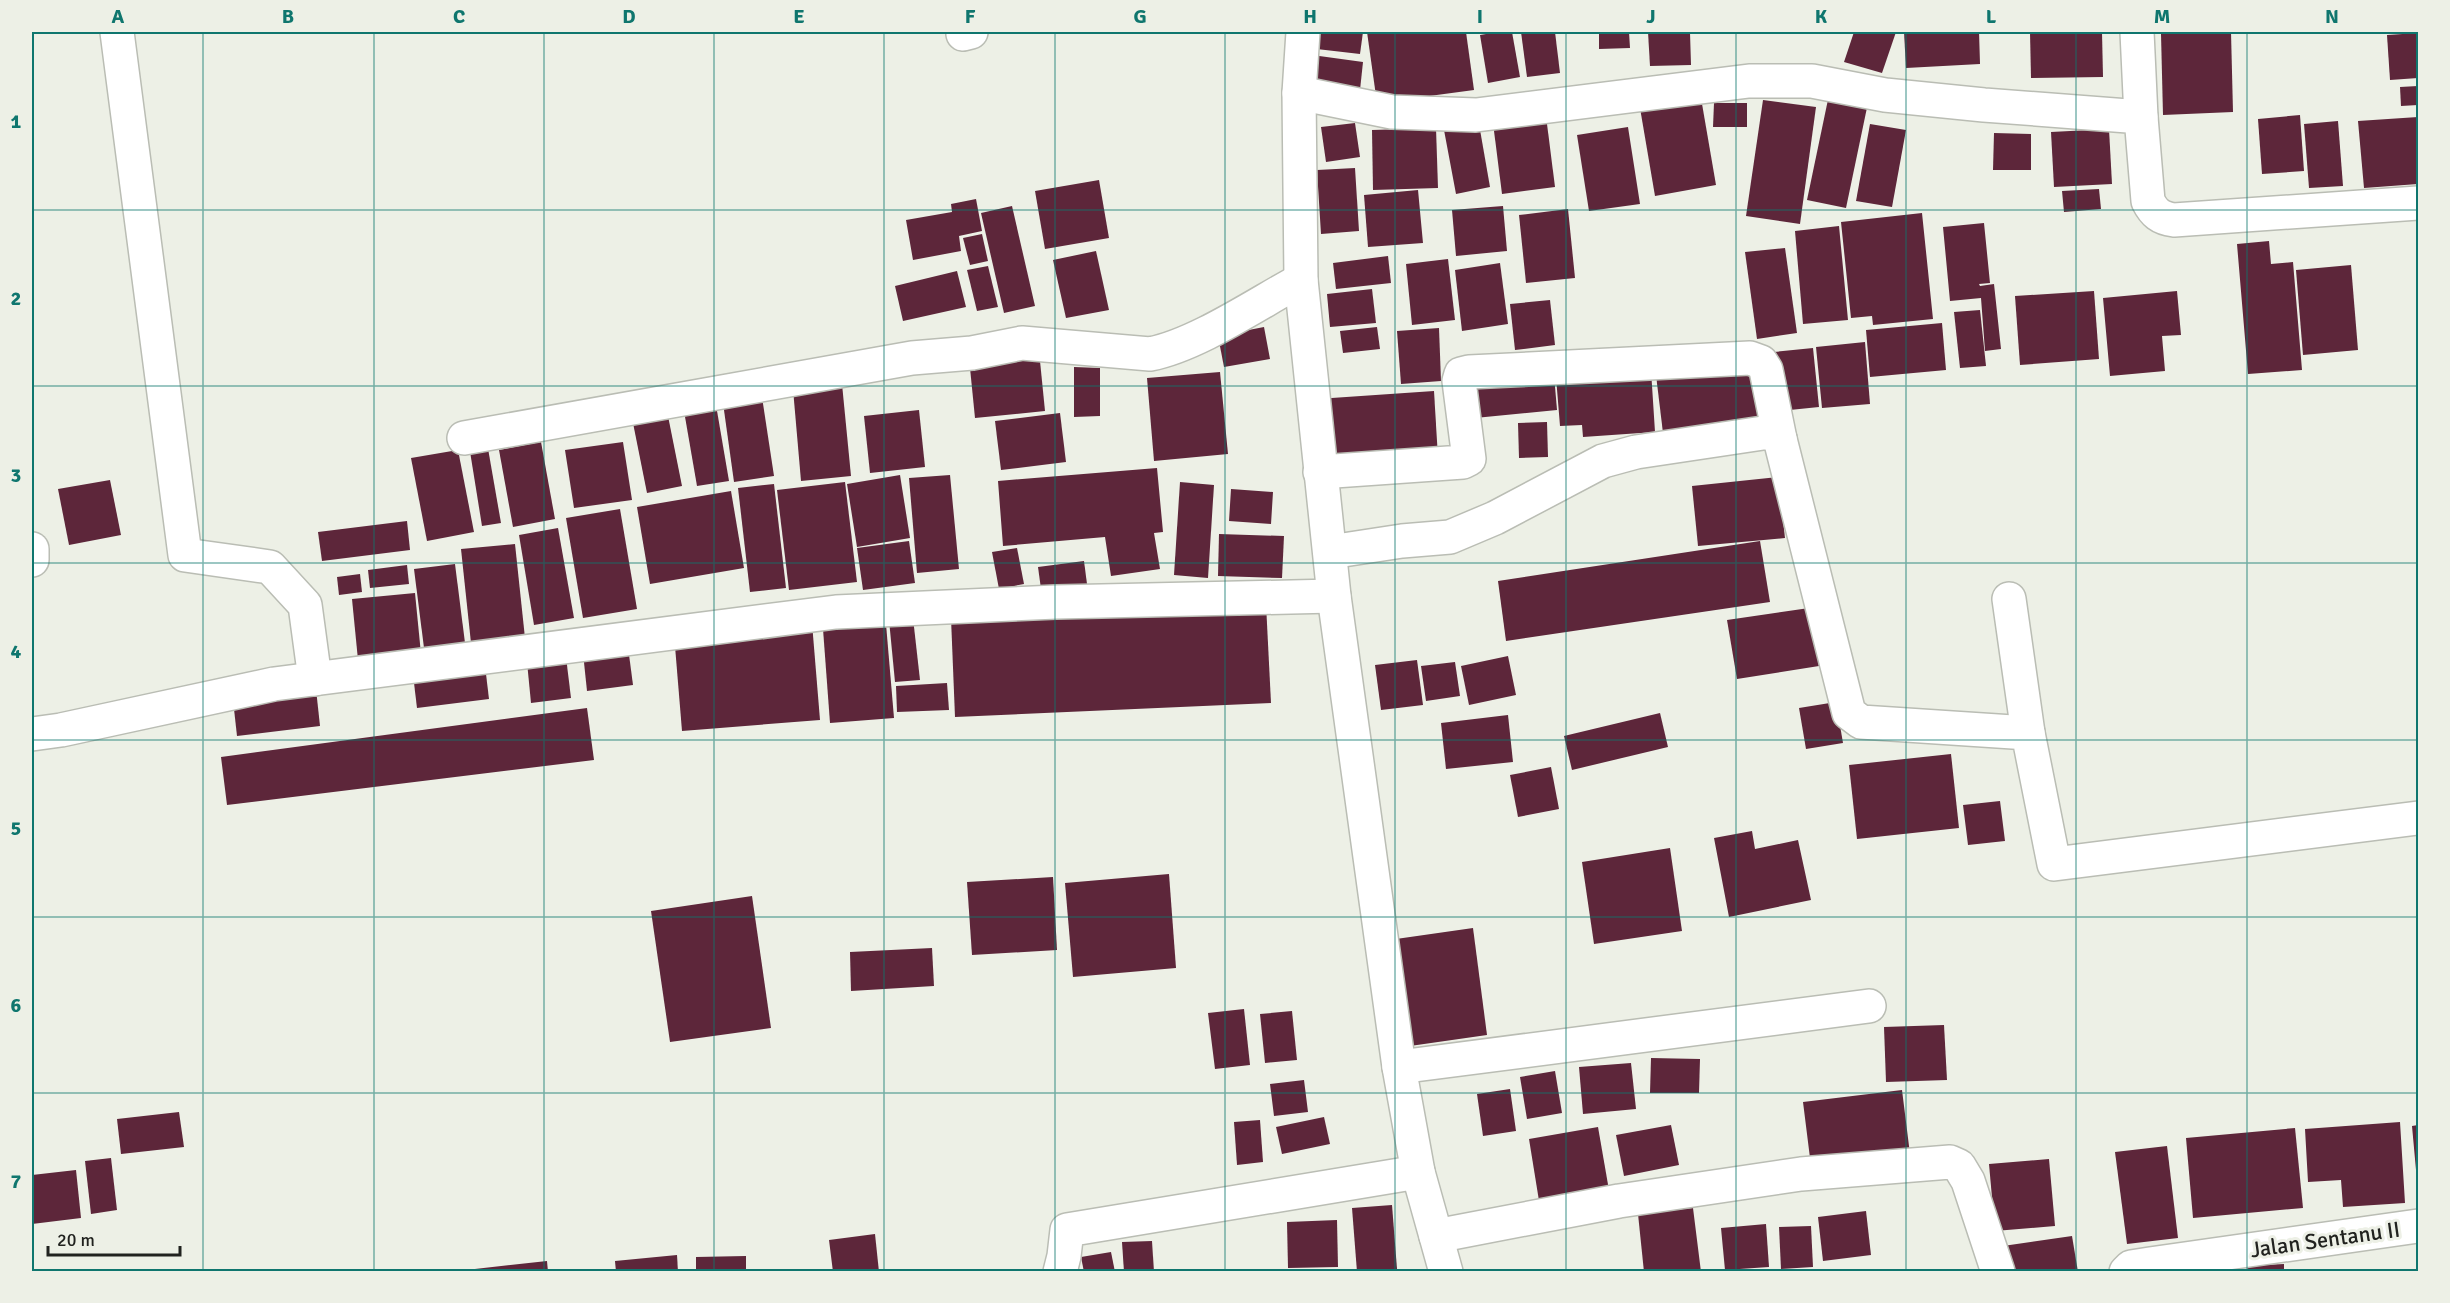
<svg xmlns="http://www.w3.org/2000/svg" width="2450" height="1303" font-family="Signika,sans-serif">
<rect width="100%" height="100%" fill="#edf0e6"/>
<!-- building -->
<g fill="#5d263a">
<polygon points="1310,32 1363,32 1360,54 1308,48"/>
<polygon points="1367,32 1466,32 1474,90 1377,103"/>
<polygon points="1498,32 1512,32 1520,77 1488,83 1480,35"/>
<polygon points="1521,32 1555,32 1560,73 1527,77"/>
<polygon points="1599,32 1629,32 1630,48 1599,49"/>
<polygon points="1648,32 1690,32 1691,65 1650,66"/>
<polygon points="1854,32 1896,32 1882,73 1844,62"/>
<polygon points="1904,32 1979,32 1980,64 1906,68"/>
<polygon points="2030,32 2102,32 2103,77 2031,78"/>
<polygon points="2231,32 2233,112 2163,115 2161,34"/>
<polygon points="2418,33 2418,78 2390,80 2387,35"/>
<polygon points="1312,55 1363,62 1360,90 1308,83"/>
<polygon points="2418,86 2418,105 2401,106 2400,87"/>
<polygon points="1830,90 1869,98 1846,208 1807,200"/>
<polygon points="1701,98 1716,185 1655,196 1640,108"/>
<polygon points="1763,100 1816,107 1800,224 1746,216"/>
<polygon points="1714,103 1747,103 1747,127 1713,127"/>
<polygon points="2300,115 2304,171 2262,174 2258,119"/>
<polygon points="1546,116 1555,187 1502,194 1493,123"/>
<polygon points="2418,117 2418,184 2364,188 2358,121"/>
<polygon points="2338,121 2343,186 2309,188 2304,124"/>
<polygon points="1355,123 1360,157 1326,162 1321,127"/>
<polygon points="1479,124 1490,187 1456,194 1444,130"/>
<polygon points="1870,124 1906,130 1892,207 1856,201"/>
<polygon points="1628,127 1640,204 1589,211 1577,135"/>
<polygon points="1436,128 1438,188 1373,190 1372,130"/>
<polygon points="2109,129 2112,184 2054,187 2051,132"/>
<polygon points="1994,133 2031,134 2031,170 1993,170"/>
<polygon points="1355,168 1359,231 1321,234 1317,170"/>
<polygon points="1099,180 1109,238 1045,249 1035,191"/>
<polygon points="2099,189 2101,209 2064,212 2062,191"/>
<polygon points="1418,190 1423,243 1368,247 1364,195"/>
<polygon points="976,199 982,231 959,236 961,251 913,260 906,220 952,212 951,204"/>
<polygon points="1012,206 1035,306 1004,313 981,213"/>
<polygon points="1503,206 1507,251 1456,256 1452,210"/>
<polygon points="1568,209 1575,278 1526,283 1519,215"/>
<polygon points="1922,213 1933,319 1873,325 1872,316 1851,318 1841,222"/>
<polygon points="1984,223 1990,283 1979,284 1980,286 1994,284 2001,349 1985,351 1981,298 1950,301 1943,227"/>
<polygon points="1839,226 1848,320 1803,324 1795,231"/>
<polygon points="982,234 988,261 970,265 963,238"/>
<polygon points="2269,241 2271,264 2293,262 2302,370 2248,374 2237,244"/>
<polygon points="1785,248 1797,333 1757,339 1745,252"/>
<polygon points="1096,251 1109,310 1066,318 1053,260"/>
<polygon points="1388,256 1391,283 1336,289 1333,263"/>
<polygon points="1448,259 1455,320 1412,325 1406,264"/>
<polygon points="1500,263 1508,324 1462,331 1455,270"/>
<polygon points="2351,265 2358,350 2303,355 2296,270"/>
<polygon points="988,266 998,307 977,311 967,270"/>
<polygon points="957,271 966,307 903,321 895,286"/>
<polygon points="1372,289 1376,323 1330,327 1327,294"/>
<polygon points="2094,291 2099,359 2020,365 2015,296"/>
<polygon points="2177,291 2181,335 2162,336 2165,371 2110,376 2103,298"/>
<polygon points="1550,300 1555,345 1515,350 1510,304"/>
<polygon points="1980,310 1986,366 1960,368 1954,312"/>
<polygon points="1942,323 1946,370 1870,377 1866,330"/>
<polygon points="1264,327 1270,359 1224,367 1218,336"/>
<polygon points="1377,327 1380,349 1343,353 1340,331"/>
<polygon points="1439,328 1441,381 1401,384 1397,331"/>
<polygon points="1865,342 1870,404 1822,408 1816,347"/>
<polygon points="1813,348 1819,407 1780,411 1774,352"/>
<polygon points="1039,351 1045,411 975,418 969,358"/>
<polygon points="1755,362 1763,420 1663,433 1656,375"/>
<polygon points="1074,367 1100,368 1100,416 1074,417"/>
<polygon points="1651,370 1655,432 1583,437 1582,425 1560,426 1556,377"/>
<polygon points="1220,372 1228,454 1154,461 1147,378"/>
<polygon points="1554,375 1557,410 1475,418 1472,383"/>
<polygon points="842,384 851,476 801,481 793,389"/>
<polygon points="1434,391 1438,458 1321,466 1317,399"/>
<polygon points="762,397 774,476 734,482 723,403"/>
<polygon points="716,405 729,481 697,486 684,411"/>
<polygon points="666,406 682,486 647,493 631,413"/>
<polygon points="919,410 925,467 870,473 864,416"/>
<polygon points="1060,413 1066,462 1001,470 995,421"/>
<polygon points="1547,422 1548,457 1519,458 1518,423"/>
<polygon points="486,437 501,523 482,526 468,439"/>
<polygon points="541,442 555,519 513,527 499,450"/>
<polygon points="623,442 632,500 574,508 565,450"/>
<polygon points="458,450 474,532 427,541 411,458"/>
<polygon points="1157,468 1163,532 1154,533 1160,569 1111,576 1105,537 1003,546 998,481"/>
<polygon points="900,475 910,538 857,547 847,484"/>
<polygon points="950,475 959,569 917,573 909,478"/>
<polygon points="1778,477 1785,538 1698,546 1692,486"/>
<polygon points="110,480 121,535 69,545 58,489"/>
<polygon points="845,482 857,582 789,590 777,490"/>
<polygon points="1180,482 1214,485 1208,578 1174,575"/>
<polygon points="774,484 786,588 750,592 738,488"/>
<polygon points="1231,489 1273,492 1271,524 1229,521"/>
<polygon points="731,491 744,568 650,584 637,507"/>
<polygon points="620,509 637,609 583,618 566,518"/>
<polygon points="407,521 410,550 322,561 318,532"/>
<polygon points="558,528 574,618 534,625 519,535"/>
<polygon points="1219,534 1284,536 1282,578 1218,576"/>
<polygon points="909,541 915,583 863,590 857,548"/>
<polygon points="1760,541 1770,602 1506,641 1498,581"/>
<polygon points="515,544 525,638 471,643 461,549"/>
<polygon points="1017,548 1024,584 999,589 992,552"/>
<polygon points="1084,561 1087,584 1041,589 1038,567"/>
<polygon points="455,564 465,643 424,648 414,569"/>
<polygon points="407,565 409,584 370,588 368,570"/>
<polygon points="360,574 362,592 339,595 337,577"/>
<polygon points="415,593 421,654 358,660 352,599"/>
<polygon points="1266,604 1271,703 955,717 951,618"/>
<polygon points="1809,608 1819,666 1737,679 1727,620"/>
<polygon points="913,618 920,680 895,682 889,620"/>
<polygon points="812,623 820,720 682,731 674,634"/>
<polygon points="886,624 894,718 830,723 823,629"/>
<polygon points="628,647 633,685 587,691 583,653"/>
<polygon points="1508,656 1516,695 1469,705 1461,666"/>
<polygon points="566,657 571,698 531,703 527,662"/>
<polygon points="1417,660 1423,705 1381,710 1375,665"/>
<polygon points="1455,662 1460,696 1426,701 1421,666"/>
<polygon points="486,674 489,699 417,708 414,683"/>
<polygon points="947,683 949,710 897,712 896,686"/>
<polygon points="316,689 320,726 237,736 233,700"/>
<polygon points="1836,702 1843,743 1806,749 1799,708"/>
<polygon points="587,708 594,760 227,805 221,757"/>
<polygon points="1660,713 1668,747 1572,770 1564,736"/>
<polygon points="1508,715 1513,762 1446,769 1441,723"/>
<polygon points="1951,754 1959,828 1857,839 1849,765"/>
<polygon points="1551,767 1559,809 1518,817 1510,775"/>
<polygon points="2000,801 2005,841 1968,845 1963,805"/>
<polygon points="1752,831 1755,849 1798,840 1811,900 1729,917 1714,838"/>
<polygon points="1670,848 1682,931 1594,944 1582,862"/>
<polygon points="1169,874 1176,968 1073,977 1065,883"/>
<polygon points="1053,877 1057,950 972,955 967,882"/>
<polygon points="752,896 771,1028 670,1042 651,911"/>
<polygon points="1473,928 1487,1035 1410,1046 1396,939"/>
<polygon points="932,948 934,986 851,991 850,952"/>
<polygon points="1244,1009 1250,1065 1215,1069 1208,1013"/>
<polygon points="1292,1011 1297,1060 1265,1063 1260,1014"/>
<polygon points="1944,1025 1947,1080 1886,1082 1884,1027"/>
<polygon points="1651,1058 1700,1059 1699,1093 1650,1093"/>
<polygon points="1631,1063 1636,1109 1583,1114 1579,1067"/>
<polygon points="1555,1071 1562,1113 1527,1119 1520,1077"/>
<polygon points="1304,1080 1308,1112 1274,1116 1270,1084"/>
<polygon points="1510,1089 1516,1131 1483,1136 1477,1094"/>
<polygon points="1902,1090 1910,1154 1811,1166 1803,1102"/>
<polygon points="179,1112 184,1147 121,1154 117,1119"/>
<polygon points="1324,1117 1330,1144 1282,1154 1276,1127"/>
<polygon points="1260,1120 1263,1162 1237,1165 1234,1122"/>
<polygon points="2400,1122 2405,1203 2343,1207 2341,1180 2308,1182 2305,1129"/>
<polygon points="1671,1125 1679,1165 1624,1176 1616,1135"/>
<polygon points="2418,1125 2418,1181 2417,1181 2412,1126"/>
<polygon points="1598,1127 1610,1196 1540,1207 1529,1139"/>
<polygon points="2295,1128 2303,1208 2193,1218 2186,1138"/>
<polygon points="2167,1146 2178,1238 2127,1244 2115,1152"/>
<polygon points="111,1158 117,1210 91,1214 85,1161"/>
<polygon points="2049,1159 2055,1226 1995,1231 1989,1164"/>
<polygon points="76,1170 81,1218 32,1224 32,1175"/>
<polygon points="1392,1205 1397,1269 1357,1272 1352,1208"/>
<polygon points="1693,1208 1701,1272 1644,1272 1638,1214"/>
<polygon points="1866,1211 1871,1255 1823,1261 1818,1217"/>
<polygon points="1337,1220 1338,1267 1288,1268 1287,1222"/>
<polygon points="1766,1224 1769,1267 1725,1270 1721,1228"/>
<polygon points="1811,1226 1813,1267 1781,1269 1779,1227"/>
<polygon points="875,1234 879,1272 833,1272 829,1240"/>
<polygon points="2072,1236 2078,1272 2007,1272 2003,1246"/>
<polygon points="1152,1241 1154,1272 1124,1272 1122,1242"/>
<polygon points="1111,1252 1115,1272 1084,1272 1081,1257"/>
<polygon points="677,1255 678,1272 616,1272 615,1261"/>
<polygon points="746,1256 746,1272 696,1272 696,1257"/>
<polygon points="547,1261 548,1272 466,1272 466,1270"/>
<polygon points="2284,1264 2284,1272 2248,1272 2247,1266"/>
</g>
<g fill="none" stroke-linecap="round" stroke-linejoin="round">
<!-- minor casing -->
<g stroke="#babdb4" stroke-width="36">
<g id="minor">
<polyline points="117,32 185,555 270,567 305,605 315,679"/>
<polyline points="1303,32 1299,93 1301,280 1334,596 1399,1067 1418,1172 1446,1272"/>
<polyline points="2137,32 2141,117"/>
<polyline points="963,34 971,32"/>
<path d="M1299,93L1392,112L1476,115L1749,81H1812L1885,95L1984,105L2141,117L2148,201C2154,213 2160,218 2174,220L2418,203"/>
<path d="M464,438L912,358L972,353L1022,343L1150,354C1197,345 1258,303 1301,280"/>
<polyline points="1320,472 1463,462 1469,459 1459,381 1461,374 1469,372 1750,358 1761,362 1766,370 1780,439 1849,713 1861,722 2028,733 2054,864 2418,818"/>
<polyline points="32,549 32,560"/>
<polyline points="1330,552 1402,541 1450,537 1495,518 1603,461 1636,452 1763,433 1771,433 1780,439"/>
<polyline points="2009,599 2028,733"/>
<polyline points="32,734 61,730 274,684 836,612 1056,602 1334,596"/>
<polyline points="1399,1067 1869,1006"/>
<polyline points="1436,1236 1619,1201 1801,1174 1950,1162 1959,1166 1968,1181 1998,1272"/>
<polyline points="1060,1272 1064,1256 1067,1230 1418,1172"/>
<polyline points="2126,1272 2131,1267 2150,1264 2418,1226"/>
</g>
</g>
<!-- minor -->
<use href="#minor" stroke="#fff" stroke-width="33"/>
</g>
<!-- grid -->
<path fill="none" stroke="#0f766e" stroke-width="1.5" stroke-opacity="0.55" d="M203,32V1272M374,32V1272M544,32V1272M714,32V1272M884,32V1272M1055,32V1272M1225,32V1272M1395,32V1272M1566,32V1272M1736,32V1272M1906,32V1272M2076,32V1272M2247,32V1272M32,210H2418M32,386H2418M32,563H2418M32,740H2418M32,917H2418M32,1093H2418"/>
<g text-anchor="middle" stroke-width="6" stroke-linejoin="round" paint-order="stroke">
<!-- street labels -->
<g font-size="22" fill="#21221f" stroke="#edf0e6">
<text transform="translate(2325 1239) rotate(-8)" y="8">Jalan Sentanu II</text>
</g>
</g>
<!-- border -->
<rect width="2450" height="1303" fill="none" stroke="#edf0e6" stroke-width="66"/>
<!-- scale -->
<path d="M48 1246v9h132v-9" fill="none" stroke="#21221f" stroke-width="3"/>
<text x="57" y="1246" font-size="18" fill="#21221f" stroke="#edf0e6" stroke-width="4.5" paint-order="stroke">20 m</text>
<rect x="33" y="33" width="2384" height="1237" fill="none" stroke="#0f766e" stroke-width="2"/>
<g font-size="20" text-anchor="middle" font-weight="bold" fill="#0f766e">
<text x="118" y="23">A</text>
<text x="288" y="23">B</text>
<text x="459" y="23">C</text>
<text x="629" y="23">D</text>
<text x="799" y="23">E</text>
<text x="970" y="23">F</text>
<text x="1140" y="23">G</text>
<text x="1310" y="23">H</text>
<text x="1480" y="23">I</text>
<text x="1651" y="23">J</text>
<text x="1821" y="23">K</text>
<text x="1991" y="23">L</text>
<text x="2162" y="23">M</text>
<text x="2332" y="23">N</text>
<text x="16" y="128">1</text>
<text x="16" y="305">2</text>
<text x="16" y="482">3</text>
<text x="16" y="658">4</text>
<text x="16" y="835">5</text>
<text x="16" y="1012">6</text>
<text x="16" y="1188">7</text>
</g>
</svg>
